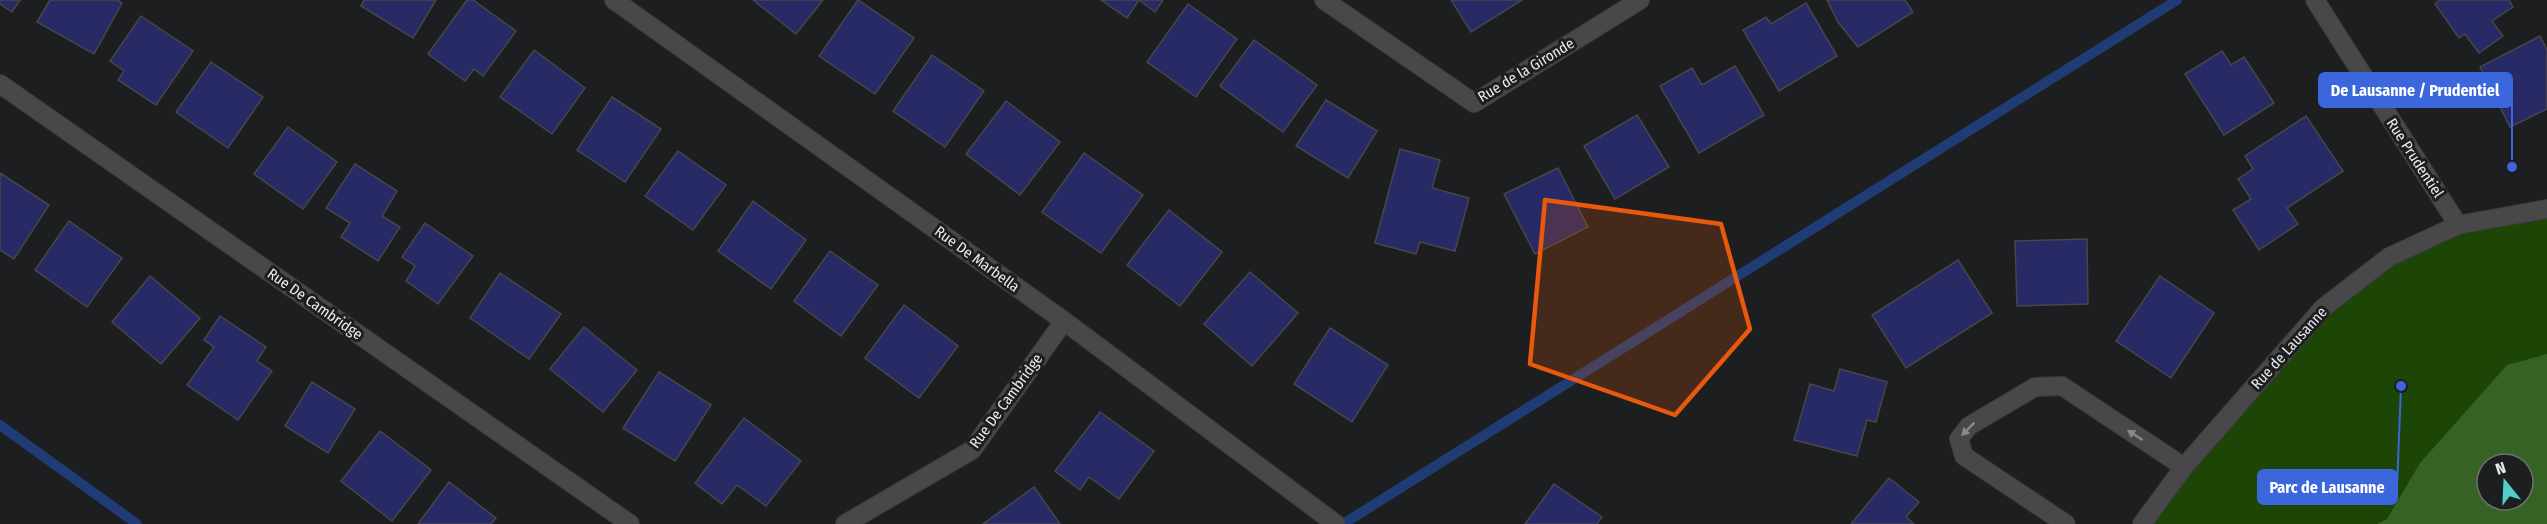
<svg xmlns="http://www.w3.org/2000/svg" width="2547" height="524" font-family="'Fira Sans Condensed',sans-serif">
<rect width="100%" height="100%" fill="#1d1e20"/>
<!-- green -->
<path fill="#1c4506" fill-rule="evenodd" d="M2547,209V524H2142L2323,308L2458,225ZM2487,464H2523V500H2487Z"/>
<!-- forest -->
<path fill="#376226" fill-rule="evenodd" d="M2547,354V524H2377L2387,519L2420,463L2507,365ZM2487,464H2523V500H2487Z"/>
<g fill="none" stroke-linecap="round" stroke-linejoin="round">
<!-- stream -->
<g stroke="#203c74" stroke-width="10">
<polyline points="0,425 137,524"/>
<polyline points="1343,524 2177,0"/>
</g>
</g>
<!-- building -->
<g fill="#272a65" stroke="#46474a" stroke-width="1.5">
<polygon points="0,0 20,0 12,12 0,4"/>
<polygon points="50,0 117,0 122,3 94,54 37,22"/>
<polygon points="364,0 436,0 413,38 361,6"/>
<polygon points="467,0 473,0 516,31 483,76 474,69 465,81 428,54"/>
<polygon points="753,0 823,0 796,34"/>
<polygon points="858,0 914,38 875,94 819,56"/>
<polygon points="1101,0 1163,0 1155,12 1139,0 1127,18"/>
<polygon points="1451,0 1522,0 1471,32"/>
<polygon points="1827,0 1905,0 1913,12 1858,47 1838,22"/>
<polygon points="2440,0 2509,0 2513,7 2492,21 2503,36 2479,53 2465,34 2459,38 2435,4"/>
<polygon points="1806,3 1837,56 1779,91 1743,30 1766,17 1771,24"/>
<polygon points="1188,4 1237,39 1196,97 1147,62"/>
<polygon points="141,16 193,51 156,105 118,80 124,71 110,61"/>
<polygon points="2540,36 2547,50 2547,109 2510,127 2480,67"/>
<polygon points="1254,40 1317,85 1283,132 1220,86"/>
<polygon points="534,50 585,88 552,134 500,97"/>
<polygon points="2222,51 2231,65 2244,57 2274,103 2224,135 2185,74"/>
<polygon points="932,55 984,91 945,147 893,111"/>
<polygon points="211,62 263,97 228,148 176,112"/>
<polygon points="1735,66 1764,115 1699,153 1660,86 1692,68 1702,85"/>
<polygon points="612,97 661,129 625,182 577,150"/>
<polygon points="1326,100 1377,131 1348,178 1296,146"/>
<polygon points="1006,101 1060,142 1020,195 966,154"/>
<polygon points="1637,115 1669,167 1615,199 1584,146"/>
<polygon points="2306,116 2343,171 2287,208 2298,224 2259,250 2233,210 2251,199 2238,179 2253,169 2245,156"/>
<polygon points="288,127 337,162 303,209 254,174"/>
<polygon points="1400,149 1440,160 1432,188 1469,198 1455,251 1420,242 1416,254 1375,243"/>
<polygon points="678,151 726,185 693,230 645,196"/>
<polygon points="1084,153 1143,195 1101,253 1042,212"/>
<polygon points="355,164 397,191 382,216 400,227 378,261 341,237 350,223 326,208"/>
<polygon points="1558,168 1588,227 1535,254 1504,194"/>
<polygon points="0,173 49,205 14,259 0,250"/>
<polygon points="753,201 806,240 771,289 718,251"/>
<polygon points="1169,210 1222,252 1180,306 1127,265"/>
<polygon points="69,221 122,258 87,307 35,270"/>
<polygon points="425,223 473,256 438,304 406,281 415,266 402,257"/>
<polygon points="2087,239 2088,304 2017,306 2015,241"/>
<polygon points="830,251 878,285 841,336 794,301"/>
<polygon points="1958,260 1992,313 1906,368 1872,315"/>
<polygon points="1250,272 1298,313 1252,366 1204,324"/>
<polygon points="500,273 561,314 529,359 470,318"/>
<polygon points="150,276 200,318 161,364 112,322"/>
<polygon points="2160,276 2214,313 2171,378 2116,341"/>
<polygon points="904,305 958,346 919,398 865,358"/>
<polygon points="220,316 266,347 257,361 272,371 238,420 187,385 214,347 204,340"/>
<polygon points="584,327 637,370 603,412 550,369"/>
<polygon points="1330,328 1388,365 1352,422 1294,384"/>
<polygon points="1840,369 1887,382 1876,422 1867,420 1857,456 1794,440 1810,384 1834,391"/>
<polygon points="659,372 711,405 675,461 623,428"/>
<polygon points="312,382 355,409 328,453 285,426"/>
<polygon points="1100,412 1154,451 1119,499 1089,477 1080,490 1055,471"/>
<polygon points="744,418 801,461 766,506 737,485 722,504 695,483"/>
<polygon points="380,431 431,470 392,521 341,481"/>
<polygon points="1889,478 1919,502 1906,517 1914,524 1851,524"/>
<polygon points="449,482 496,518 491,524 418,524"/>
<polygon points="1554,484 1602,517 1597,524 1525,524"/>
<polygon points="1034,487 1060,524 983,524"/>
</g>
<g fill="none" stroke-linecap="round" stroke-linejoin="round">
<!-- minor casing -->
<g stroke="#393a3c" stroke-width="20">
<g id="minor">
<polyline points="614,0 1064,321 1336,524"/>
<polyline points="1324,0 1474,103 1640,0"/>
<polyline points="2315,0 2458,225"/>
<polyline points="0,84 630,524"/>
<polyline points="845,524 972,450 1064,321"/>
<polyline points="2066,524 1964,456 1959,439 1969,426 2035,387 2062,386 2184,467"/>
<polyline points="2142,524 2184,467 2323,308 2389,257 2458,225 2547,209"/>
</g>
</g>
<!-- minor -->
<use href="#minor" stroke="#48484b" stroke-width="18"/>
</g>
<!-- one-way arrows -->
<defs><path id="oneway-solid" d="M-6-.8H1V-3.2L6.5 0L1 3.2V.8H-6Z" transform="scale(1.5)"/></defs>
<g fill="#89898c">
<use href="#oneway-solid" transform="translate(1968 429) rotate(135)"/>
<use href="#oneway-solid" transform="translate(2135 435) rotate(-147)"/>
</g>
<!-- marked area -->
<path fill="#e8590c" fill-opacity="0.2" stroke="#e8590c" stroke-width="4.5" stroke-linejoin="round" d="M1545,200L1721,224L1750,329L1675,415L1530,364Z"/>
<g text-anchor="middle" stroke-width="6" stroke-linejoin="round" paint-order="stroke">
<!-- street labels -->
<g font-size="15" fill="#eaebed" stroke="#1d1e20">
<text transform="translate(1526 70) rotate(-31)" y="5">Rue de la Gironde</text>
<text transform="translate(2415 158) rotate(57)" y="5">Rue Prudentiel</text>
<text transform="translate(977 259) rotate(36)" y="5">Rue De Marbella</text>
<text transform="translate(315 304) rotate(35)" y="5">Rue De Cambridge</text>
<text transform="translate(2289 348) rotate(-48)" y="5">Rue de Lausanne</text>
<text transform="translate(1006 401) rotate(-54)" y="5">Rue De Cambridge</text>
</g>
</g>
<!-- callouts -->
<path fill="none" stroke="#3c66db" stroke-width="2" d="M2512 167L2512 90M2401 386L2397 487"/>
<g fill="#3c66db" stroke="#1d1e20" stroke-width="2">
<circle cx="2512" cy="167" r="6"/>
<circle cx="2401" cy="386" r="6"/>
</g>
<g fill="#3c66db" stroke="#3c66db" stroke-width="2">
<rect x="2319" y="73" width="193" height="34" rx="6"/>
<rect x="2258" y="470" width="139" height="34" rx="6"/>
</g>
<g font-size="16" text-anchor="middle" font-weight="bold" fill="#fff">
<text x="2415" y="96">De Lausanne / Prudentiel</text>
<text x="2327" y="493">Parc de Lausanne</text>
</g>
<!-- north arrow -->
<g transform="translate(2505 482) rotate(342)"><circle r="28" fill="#1d1e20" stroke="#6f7072" stroke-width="1.5"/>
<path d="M0-4.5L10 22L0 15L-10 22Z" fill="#53cdca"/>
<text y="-9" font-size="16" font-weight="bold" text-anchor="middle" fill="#eaebed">N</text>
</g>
</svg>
